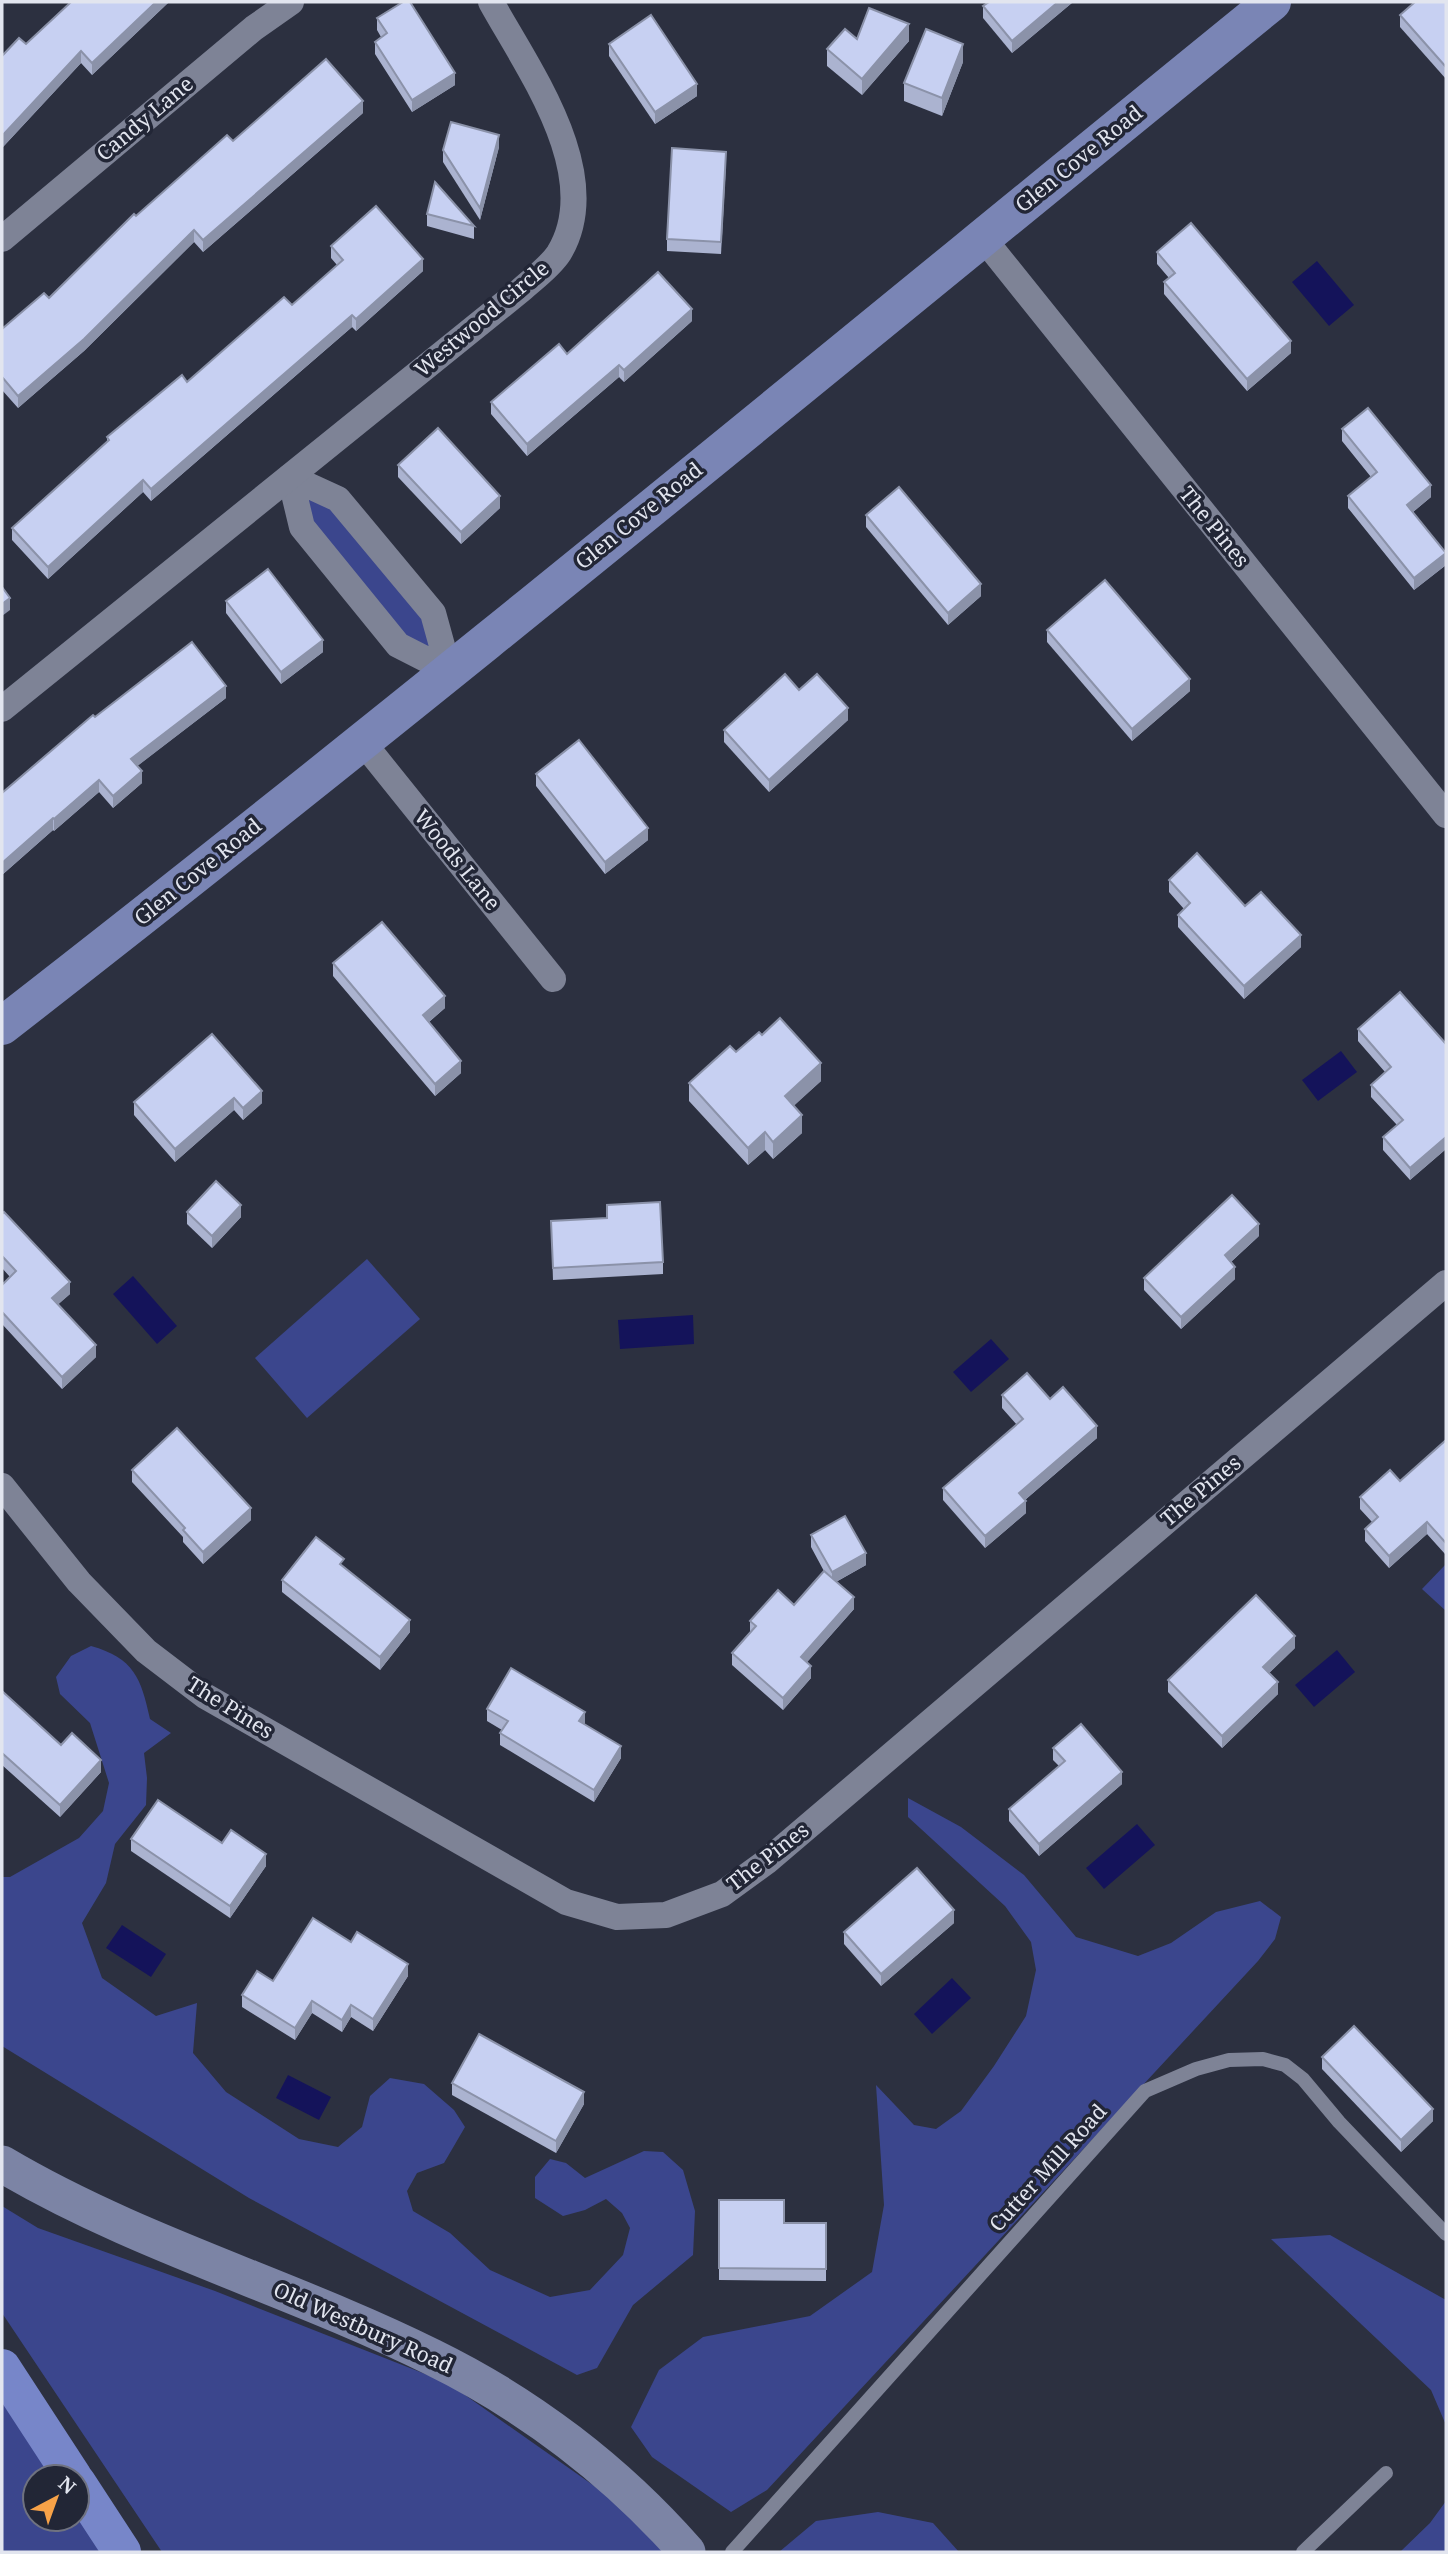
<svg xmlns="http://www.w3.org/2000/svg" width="1448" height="2554" font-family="'Noto Serif',serif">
<rect width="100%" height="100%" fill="#2c3040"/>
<!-- green -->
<g fill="#3b468d">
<polygon points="290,477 338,499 433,613 449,671 398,645 302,527"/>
<polygon points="367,1259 420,1319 307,1418 255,1358"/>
<polygon points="1446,1564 1446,1611 1422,1589"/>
<path d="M91,1646C134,1658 141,1678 150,1719L171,1733L144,1753L147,1778L146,1805L115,1844L106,1883L82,1923L102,1978L156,2016L197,2003L193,2053L226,2092L299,2139L338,2147L362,2127L370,2096L390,2078L424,2084L454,2110L465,2127L444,2163L417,2173L407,2191L413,2211L450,2233L490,2270L550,2297L590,2290L623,2255L630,2228L622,2213L606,2199L585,2210L563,2216L535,2198V2177L550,2159L566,2163L585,2178L644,2151L663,2152L683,2170L695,2211L693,2255L633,2305L597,2368L577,2375L249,2198L2,2046V1877H10L79,1838L103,1811L109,1783L90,1723L60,1694L56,1677L71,1656Z"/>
<polygon points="908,1798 961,1827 1024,1875 1076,1937 1138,1956 1171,1943 1216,1912 1260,1901 1281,1917 1275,1939 1258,1961 767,2490 731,2512 652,2457 631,2427 659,2370 703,2337 810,2316 872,2272 884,2205 876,2085 914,2125 936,2129 961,2111 994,2066 1026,2016 1036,1970 1031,1942 1005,1906 908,1817"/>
<polygon points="2,2206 38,2228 215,2291 448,2383 627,2509 663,2552 162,2552 2,2313"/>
<polygon points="1330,2235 1446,2300 1446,2425 1431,2390 1271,2239"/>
<polygon points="2,2389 60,2477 35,2477 35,2519 77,2519 77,2503 110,2552 2,2552"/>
<polygon points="1446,2501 1446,2552 1400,2552 1430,2523"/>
<polygon points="878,2512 933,2523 959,2552 779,2552 816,2521"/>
</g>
<!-- water -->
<g fill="#14135a">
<polygon points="1317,261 1354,305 1329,326 1292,282"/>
<polygon points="1341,1051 1357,1072 1318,1101 1302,1080"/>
<polygon points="133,1276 177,1326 157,1344 113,1294"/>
<polygon points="693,1315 694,1344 620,1349 618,1320"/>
<polygon points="991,1339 1009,1359 971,1392 953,1372"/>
<polygon points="1337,1650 1355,1672 1314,1707 1295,1685"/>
<polygon points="1137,1824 1155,1845 1104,1889 1086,1868"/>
<polygon points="122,1925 166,1954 151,1977 106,1948"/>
<polygon points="952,1978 971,1998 932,2034 914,2014"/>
<polygon points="288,2075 331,2097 319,2120 276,2098"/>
</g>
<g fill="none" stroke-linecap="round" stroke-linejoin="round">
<!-- lane -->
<g stroke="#7e8396" stroke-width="14">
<polyline points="732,2552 1145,2091 1196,2069 1229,2060 1263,2059 1285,2065 1303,2079 1339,2122 1446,2234"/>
<polyline points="1303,2552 1386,2473"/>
</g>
<!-- street -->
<g stroke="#7e8396" stroke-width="26">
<polyline points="983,238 1446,815"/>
<polyline points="2,239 254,28 291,2"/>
<polygon points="290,477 338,499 433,613 449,671 398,645 302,527"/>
<path d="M2,709L521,290C533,279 550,267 559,253C606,175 528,69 491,2"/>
<polyline points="361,740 553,979"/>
<polyline points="2,1486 79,1582 146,1651 205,1696 566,1902 617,1917 666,1915 722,1894 766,1862 1446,1283"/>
</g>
<!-- secondary -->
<path stroke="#7c84a5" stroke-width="37" d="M2,2164C137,2244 291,2287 432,2357C528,2404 616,2471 687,2552"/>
<!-- primary -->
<path stroke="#7a85b5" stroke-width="38" d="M2,1026C432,692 850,345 1272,2"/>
<!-- highway -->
<g stroke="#7786c9" stroke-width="38">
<polyline points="2,2368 73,2477"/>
<polyline points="77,2483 122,2552"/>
</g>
</g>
<!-- wall -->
<g fill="#abb3d0">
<polygon points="169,2 92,75 81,63 2,148 2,56 26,44"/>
<polygon points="989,2 1073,2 1012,53 983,18 983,6"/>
<polygon points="1446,2 1446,79 1400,27 1400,15"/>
<polygon points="377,18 455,85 412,112 375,54 375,42 381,37 377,30"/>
<polygon points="857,39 909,41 862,95 827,66 827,49"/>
<polygon points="609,44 697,96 655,124 609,56"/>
<polygon points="963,62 942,116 904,101 904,83"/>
<polygon points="363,113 203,252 194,242 84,351 18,408 2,390 2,329 49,298 136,216 233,141"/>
<polygon points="499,147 480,220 443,162 443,150"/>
<polygon points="726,164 721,254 667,251 667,239"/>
<polygon points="427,214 474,226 474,239 427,226"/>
<polygon points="331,246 423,271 356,331 352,327 151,501 143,492 48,579 12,540 12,528 107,442 107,437 187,382 292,305 337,265 331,258"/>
<polygon points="1157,252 1291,353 1247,391 1164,294 1164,282 1169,278 1157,264"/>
<polygon points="692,321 624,382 619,377 527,456 491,414 491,402 567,354"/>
<polygon points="1342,429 1431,497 1413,512 1446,565 1414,590 1348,508 1348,496 1371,477 1342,441"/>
<polygon points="398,465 500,508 461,544 398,477"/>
<polygon points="866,515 981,596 948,625 866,527"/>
<polygon points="226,601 323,652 281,684 226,613"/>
<polygon points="1047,630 1190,691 1132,741 1047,642"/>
<polygon points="799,690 848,720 769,792 724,742 724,730"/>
<polygon points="226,698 137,766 142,783 113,808 99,792 54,831 53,830 2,875 95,717"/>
<polygon points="536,774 648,840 605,874 536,786"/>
<polygon points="1169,880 1245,906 1301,947 1244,999 1178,927 1178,915 1184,909 1169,892"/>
<polygon points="333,963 445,1008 429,1022 461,1073 435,1096 333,976"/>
<polygon points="1358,1029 1446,1044 1446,1149 1410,1180 1383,1150 1383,1137 1397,1125 1371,1097 1371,1085 1385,1072 1358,1041"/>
<polygon points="212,1034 262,1103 243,1120 234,1110 175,1162 134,1115 134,1102"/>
<polygon points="762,1035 821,1081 793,1106 802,1133 773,1159 765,1150 748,1165 689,1101 689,1083"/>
<polygon points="187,1212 241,1217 212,1248 187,1224"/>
<polygon points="2,1214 70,1294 58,1304 96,1357 62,1389 2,1324 2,1285 10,1277 2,1268"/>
<polygon points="607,1218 663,1262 663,1274 553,1280 551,1221"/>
<polygon points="1259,1236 1231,1262 1235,1279 1181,1329 1144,1290 1144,1278"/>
<polygon points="1002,1395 1050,1399 1097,1438 1025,1500 1026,1513 985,1548 943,1500 943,1488 1017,1425 1002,1408"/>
<polygon points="1446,1440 1446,1553 1445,1554 1427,1534 1389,1568 1365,1541 1365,1529 1372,1522 1360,1509 1360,1497 1400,1481"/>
<polygon points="132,1470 251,1520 203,1564 183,1542 183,1537 132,1482"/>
<polygon points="811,1535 866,1565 836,1582 854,1609 807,1662 811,1678 783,1710 732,1665 732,1653 750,1632 750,1621 794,1605 825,1573 811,1547"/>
<polygon points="344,1567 410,1632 380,1670 282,1592 282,1580"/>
<polygon points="1295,1648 1269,1673 1278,1694 1222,1748 1168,1692 1168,1680"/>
<polygon points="2,1691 61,1745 101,1772 60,1817 2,1765"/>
<polygon points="487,1709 621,1758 594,1802 500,1745 500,1733 502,1730 487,1721"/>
<polygon points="1053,1748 1122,1784 1039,1856 1009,1821 1009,1809 1059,1766 1053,1760"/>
<polygon points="131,1839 222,1843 266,1866 230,1918 131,1851"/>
<polygon points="954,1923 881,1986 844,1944 844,1932"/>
<polygon points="351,1942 408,1976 373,2031 351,2017 342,2032 312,2013 295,2040 242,2007 242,1995 273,1981"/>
<polygon points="1322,2057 1433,2121 1401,2152 1322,2069"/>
<polygon points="452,2083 584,2104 556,2153 452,2095"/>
<polygon points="719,2200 784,2223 826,2223 826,2281 719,2280"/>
</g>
<!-- shaded-wall -->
<g fill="#8b92a9">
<polygon points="156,2 169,2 92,75 92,63"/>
<polygon points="1058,2 1073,2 1012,53 1012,41"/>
<polygon points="909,24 909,41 862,95 862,79"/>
<polygon points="963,44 963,62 942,116 942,98"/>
<polygon points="81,51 81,63 2,148 2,136"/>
<polygon points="455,73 455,85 412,112 412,100"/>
<polygon points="697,84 697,96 655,124 655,112"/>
<polygon points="363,101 363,113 203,252 203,240"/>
<polygon points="499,135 499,147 480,220 480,208"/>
<polygon points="194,230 194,242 84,351 18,408 18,396"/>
<polygon points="423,259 423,271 356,331 356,319"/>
<polygon points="692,309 692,321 624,382 624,370"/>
<polygon points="352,315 352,327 151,501 151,489"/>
<polygon points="1291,341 1291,353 1247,391 1247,379"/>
<polygon points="619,365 619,377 527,456 527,444"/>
<polygon points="143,480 143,492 48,579 48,567"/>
<polygon points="1431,485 1431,497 1407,517 1407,505"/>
<polygon points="500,496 500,508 461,544 461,532"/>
<polygon points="1446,553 1446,565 1414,590 1414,578"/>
<polygon points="981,584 981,596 948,625 948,613"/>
<polygon points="10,598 10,610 2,616 2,604"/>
<polygon points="323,640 323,652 281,684 281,672"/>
<polygon points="1190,679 1190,691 1132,741 1132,729"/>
<polygon points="226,686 226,698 131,771 131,759"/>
<polygon points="848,708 848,720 769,792 769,780"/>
<polygon points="142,771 142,783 113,808 113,796"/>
<polygon points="99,780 99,792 54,831 54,819"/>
<polygon points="53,818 53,830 2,875 2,863"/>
<polygon points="648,828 648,840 605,874 605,862"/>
<polygon points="1301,935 1301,947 1244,999 1244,986"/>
<polygon points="445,996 445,1008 423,1027 423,1015"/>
<polygon points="461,1061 461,1073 435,1096 435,1084"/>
<polygon points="821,1063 821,1081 785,1114 785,1096"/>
<polygon points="262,1091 262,1103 243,1120 243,1108"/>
<polygon points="234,1098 234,1110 175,1162 175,1149"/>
<polygon points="802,1115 802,1133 773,1159 773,1142"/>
<polygon points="765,1132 765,1150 748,1165 748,1148"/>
<polygon points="1446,1137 1446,1149 1410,1180 1410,1168"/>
<polygon points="241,1205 241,1217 212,1248 212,1236"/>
<polygon points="1259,1224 1259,1236 1225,1267 1225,1255"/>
<polygon points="1235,1267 1235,1279 1181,1329 1181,1317"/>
<polygon points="70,1282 70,1294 52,1310 52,1298"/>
<polygon points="96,1345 96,1357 62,1389 62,1377"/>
<polygon points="1097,1426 1097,1438 1019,1505 1019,1493"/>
<polygon points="1026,1501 1026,1513 985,1548 985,1536"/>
<polygon points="251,1508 251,1520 203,1564 203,1552"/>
<polygon points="1427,1522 1427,1534 1389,1568 1389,1556"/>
<polygon points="1446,1541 1446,1553 1445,1554 1445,1542"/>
<polygon points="866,1553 866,1565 832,1584 832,1572"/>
<polygon points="854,1597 854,1609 801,1669 801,1657"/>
<polygon points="410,1620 410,1632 380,1670 380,1657"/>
<polygon points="1295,1636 1295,1648 1263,1679 1263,1667"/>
<polygon points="811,1666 811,1678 783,1710 783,1698"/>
<polygon points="1278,1682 1278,1694 1222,1748 1222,1736"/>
<polygon points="585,1712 585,1724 579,1721"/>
<polygon points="621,1746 621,1758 594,1802 594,1790"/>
<polygon points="101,1760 101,1772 60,1817 60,1805"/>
<polygon points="1122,1772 1122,1784 1039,1856 1039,1844"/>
<polygon points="266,1854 266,1866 230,1918 230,1906"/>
<polygon points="954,1910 954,1923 881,1986 881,1974"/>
<polygon points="408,1964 408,1976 373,2031 373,2019"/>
<polygon points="312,2001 312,2013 295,2040 295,2028"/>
<polygon points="351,2005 351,2017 342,2032 342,2020"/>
<polygon points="584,2092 584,2104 556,2153 556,2141"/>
<polygon points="1433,2109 1433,2121 1401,2152 1401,2140"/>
</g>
<!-- building -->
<g fill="#c7d0f2" stroke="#8b92a9" stroke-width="2">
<polygon points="71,2 156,2 92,63 81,51 2,136 2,56 19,38 26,44"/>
<polygon points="403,2 410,2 455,73 412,100 375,42 387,33 377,18"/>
<polygon points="989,2 1058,2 1012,41 983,6"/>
<polygon points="1415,2 1446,2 1446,67 1400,15"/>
<polygon points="869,8 909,24 862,79 827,49 845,29 857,39"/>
<polygon points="651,15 697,84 655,112 609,44"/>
<polygon points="926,29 963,44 942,98 904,83"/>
<polygon points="326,59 363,101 203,240 194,230 84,339 18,396 2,377 2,329 44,293 49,298 134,214 136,216 227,135 233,141"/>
<polygon points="451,122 499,135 480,208 443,150"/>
<polygon points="672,148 726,152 721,242 667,239"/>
<polygon points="435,182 474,226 427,214"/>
<polygon points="376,206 423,259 356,319 352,315 151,489 143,480 48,567 12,528 109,440 107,437 182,375 187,382 284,297 292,305 343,260 331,246"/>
<polygon points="1191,223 1291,341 1247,379 1164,282 1175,273 1157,252"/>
<polygon points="658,272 692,309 624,370 619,365 527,444 491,402 559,344 567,354"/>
<polygon points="1368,408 1431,485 1407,505 1446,553 1414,578 1348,496 1377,472 1342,429"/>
<polygon points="438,428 500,496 461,532 398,465"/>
<polygon points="899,487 981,584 948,613 866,515"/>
<polygon points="268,569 323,640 281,672 226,601"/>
<polygon points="1105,580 1190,679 1132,729 1047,630"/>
<polygon points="2,587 10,598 2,604"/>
<polygon points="192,642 226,686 131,759 142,771 113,796 99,780 54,819 53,818 2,863 2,793 93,715 95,717"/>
<polygon points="785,674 799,690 817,674 848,708 769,780 724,730"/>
<polygon points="579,740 648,828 605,862 536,774"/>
<polygon points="1197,853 1245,906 1261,892 1301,935 1244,986 1178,915 1190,903 1169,880"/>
<polygon points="382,922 445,996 423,1015 461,1061 435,1084 333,963"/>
<polygon points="1400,992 1446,1044 1446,1137 1410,1168 1383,1137 1403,1120 1371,1085 1391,1067 1358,1029"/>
<polygon points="780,1018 821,1063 785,1096 802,1115 773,1142 765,1132 748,1148 689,1083 730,1046 736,1052 759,1032 762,1035"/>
<polygon points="212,1034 262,1091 243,1108 234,1098 175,1149 134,1102"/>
<polygon points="216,1181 241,1205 212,1236 187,1212"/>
<polygon points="1232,1195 1259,1224 1225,1255 1235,1267 1181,1317 1144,1278"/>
<polygon points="660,1202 663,1262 553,1268 551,1221 607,1218 607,1205"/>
<polygon points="4,1212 70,1282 52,1298 96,1345 62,1377 2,1312 2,1285 16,1271 2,1256 2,1214"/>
<polygon points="1027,1373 1050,1399 1063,1387 1097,1426 1019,1493 1026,1501 985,1536 943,1488 1023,1419 1002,1395"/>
<polygon points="177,1428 251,1508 203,1552 183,1530 185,1528 132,1470"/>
<polygon points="1446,1440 1446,1541 1445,1542 1427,1522 1389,1556 1365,1529 1378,1517 1360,1497 1390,1470 1400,1481"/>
<polygon points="845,1516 866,1553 832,1572 811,1535"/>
<polygon points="316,1537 344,1559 340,1564 410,1620 380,1657 282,1580"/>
<polygon points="824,1571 854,1597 801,1657 811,1666 783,1698 732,1653 756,1626 750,1621 778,1590 794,1605"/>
<polygon points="1256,1595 1295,1636 1263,1667 1278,1682 1222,1736 1168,1680"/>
<polygon points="511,1668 585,1712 579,1721 621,1746 594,1790 500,1733 508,1721 487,1709"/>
<polygon points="2,1691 61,1745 72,1733 101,1760 60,1805 2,1753"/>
<polygon points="1081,1724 1122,1772 1039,1844 1009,1809 1065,1761 1053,1748"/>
<polygon points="158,1800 222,1843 231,1830 266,1854 230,1906 131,1839"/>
<polygon points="917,1868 954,1910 881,1974 844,1932"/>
<polygon points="313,1918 351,1942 357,1932 408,1964 373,2019 351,2005 342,2020 312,2001 295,2028 242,1995 257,1971 273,1981"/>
<polygon points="1354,2026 1433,2109 1401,2140 1322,2057"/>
<polygon points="479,2034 584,2092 556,2141 452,2083"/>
<polygon points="719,2200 784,2200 784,2223 826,2223 826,2269 719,2268"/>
</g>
<g text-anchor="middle" stroke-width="7" stroke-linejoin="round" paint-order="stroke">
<!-- street labels -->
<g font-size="21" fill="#e2e5ef" stroke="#222636">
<text transform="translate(145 119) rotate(-40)" y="7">Candy Lane</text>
<text transform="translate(1079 159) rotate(-39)" y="7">Glen Cove Road</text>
<text transform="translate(482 319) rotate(-40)" y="7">Westwood Circle</text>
<text transform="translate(639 516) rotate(-39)" y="7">Glen Cove Road</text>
<text transform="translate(1214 527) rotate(51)" y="7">The Pines</text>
<text transform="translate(457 860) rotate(51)" y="7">Woods Lane</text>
<text transform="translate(198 872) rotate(-39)" y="7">Glen Cove Road</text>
<text transform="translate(1201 1491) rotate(-40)" y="7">The Pines</text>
<text transform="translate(230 1708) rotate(32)" y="7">The Pines</text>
<text transform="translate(768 1857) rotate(-38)" y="7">The Pines</text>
<text transform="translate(1048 2168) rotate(-48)" y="7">Cutter Mill Road</text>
<text transform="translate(363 2328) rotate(24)" y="7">Old Westbury Road</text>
</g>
</g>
<!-- border -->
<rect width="1448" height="2554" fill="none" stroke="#e2e5ef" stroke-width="7"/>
<!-- north arrow -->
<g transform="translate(56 2498) rotate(41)"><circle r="33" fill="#222636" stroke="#6f7280" stroke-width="2"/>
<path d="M0-5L12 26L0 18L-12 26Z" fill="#f7a248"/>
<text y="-10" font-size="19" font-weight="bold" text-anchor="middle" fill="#e2e5ef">N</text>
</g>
</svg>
